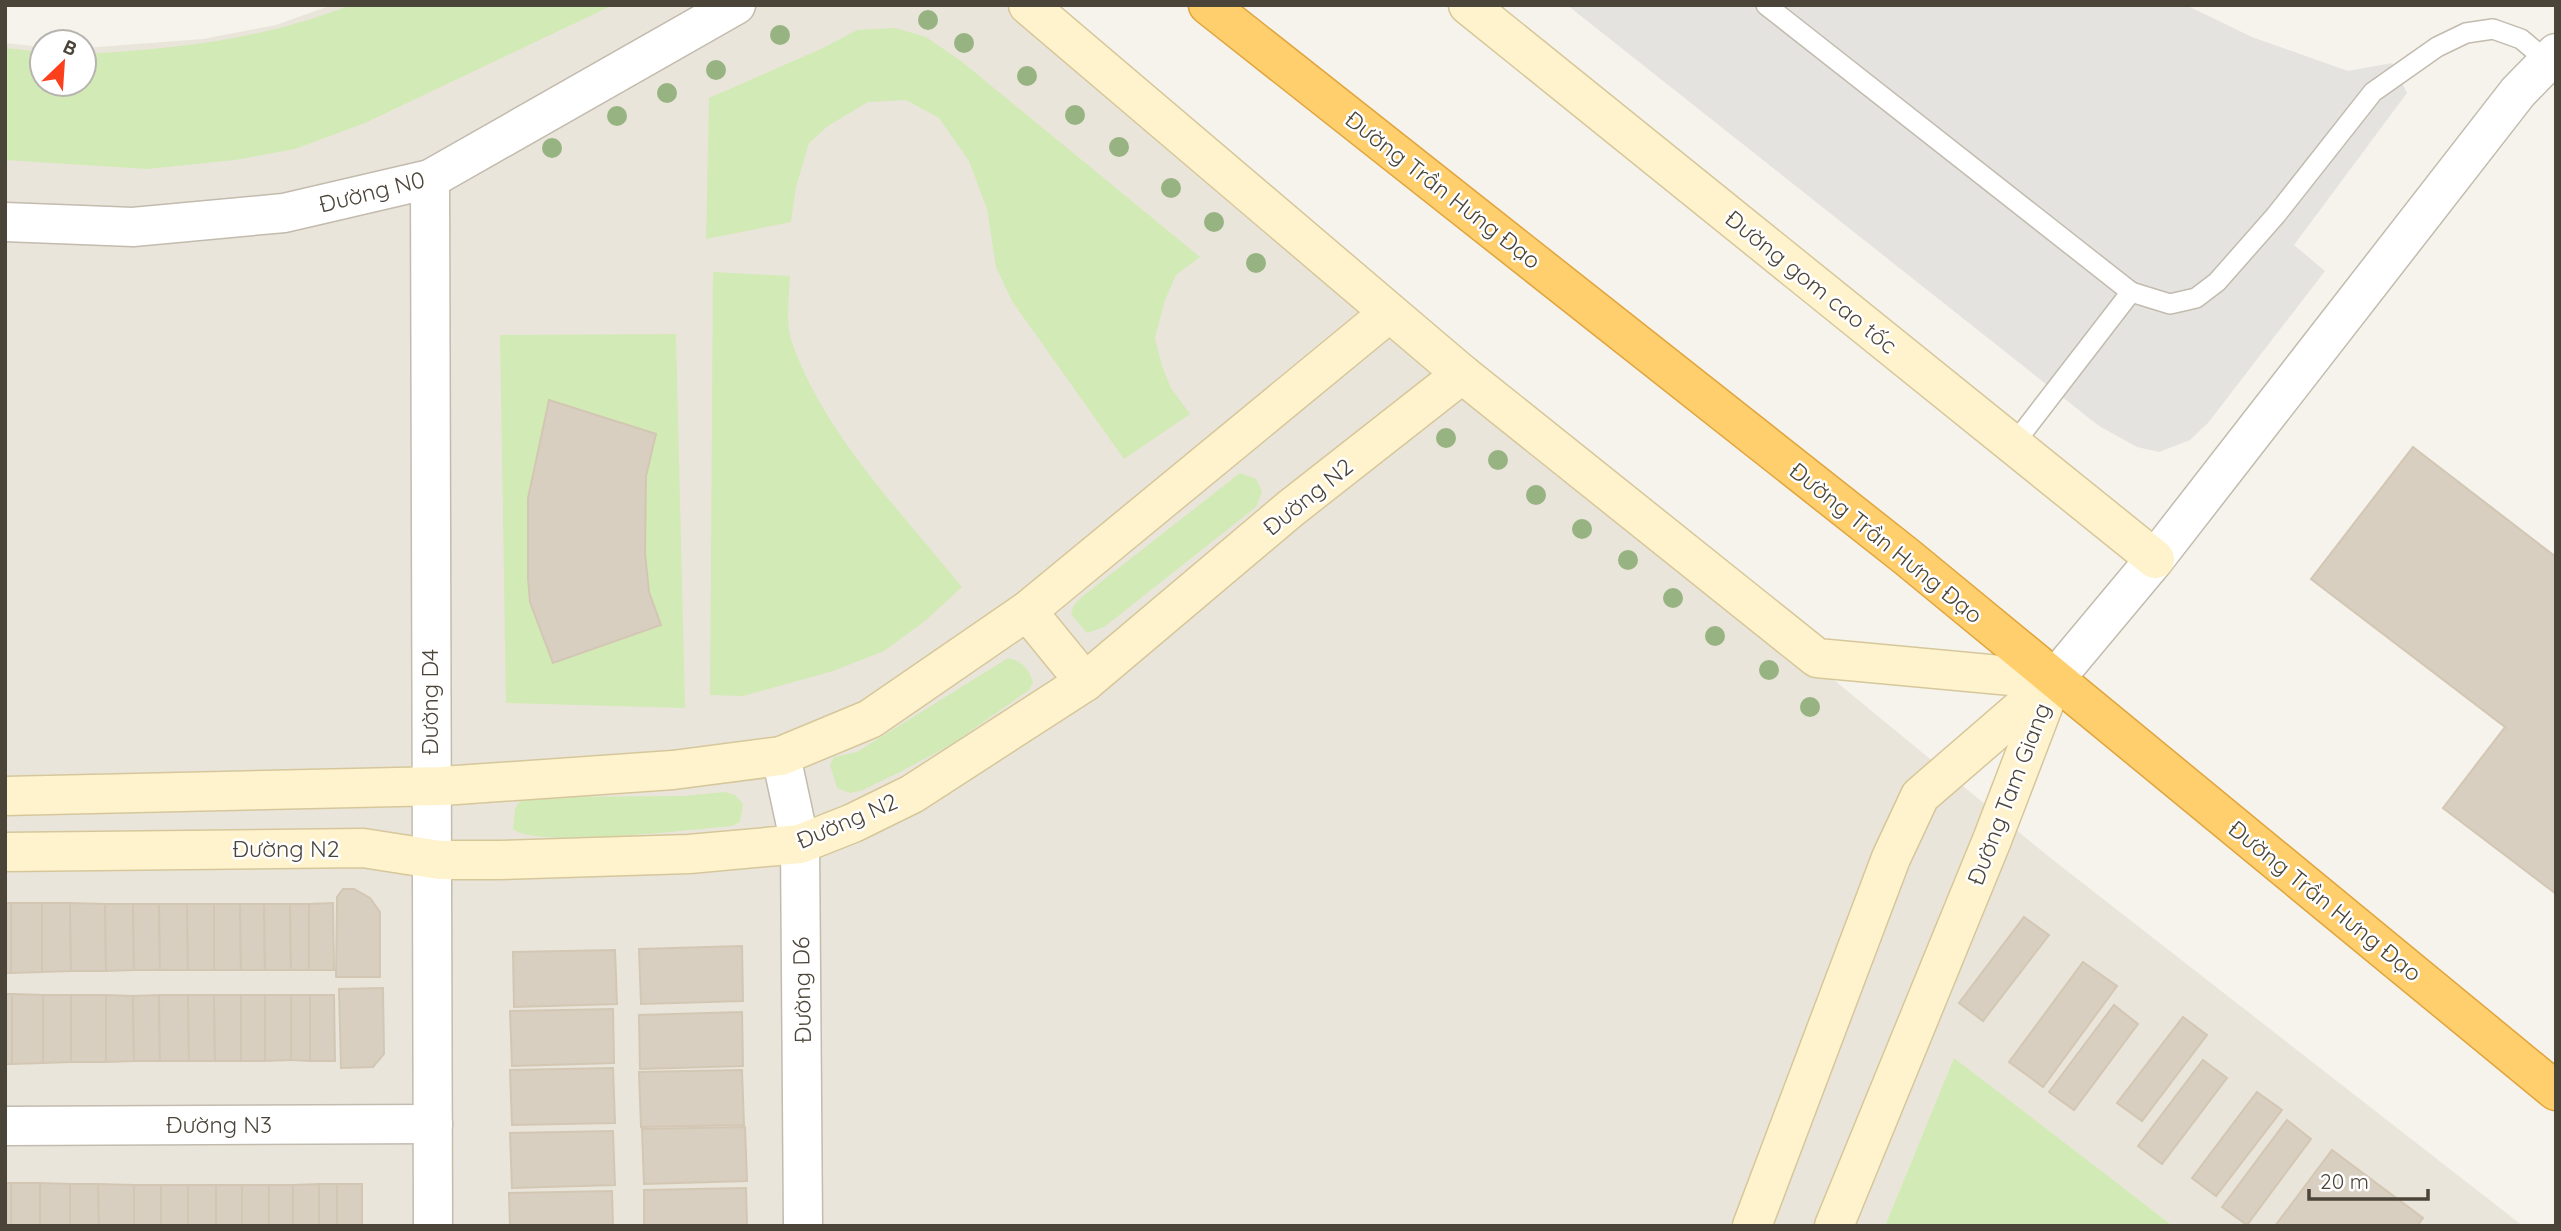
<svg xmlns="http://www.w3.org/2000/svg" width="2561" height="1231" font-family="Quicksand,sans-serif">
<rect width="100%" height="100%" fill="#f6f3ec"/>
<!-- residential -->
<polygon fill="#eae5da" points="332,5 1013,5 2053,860 2523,1226 2173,1226 1954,1059 1885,1226 5,1226 5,43 42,47 42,84 84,84 84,48 203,39 276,25"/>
<!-- green -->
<g fill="#d2eab5">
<path d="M351,5H613L365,123L295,149L235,160L147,169L5,160V48L42,52V84H84V54C176,49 265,39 351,5Z"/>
<polygon points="895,28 926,37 961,61 1200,257 1176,275 1165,300 1155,338 1162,366 1171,388 1190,414 1124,459 1012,301 996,267 987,209 969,161 939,118 906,100 868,102 828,126 809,143 796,187 791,222 706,239 709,98 823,48 857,30"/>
<path d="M713,272L790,276C789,298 785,325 793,345C825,435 903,514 962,587L925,621L884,651L833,671L743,696L710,695Z"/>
<polygon points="676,334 685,708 506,703 500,335"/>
<polygon points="1240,473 1256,479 1262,491 1256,507 1104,627 1087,633 1071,614 1074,605 1083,596"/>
<path d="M1008,658C1022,661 1028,668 1033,682L1029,690L952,744L900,772L863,790L850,793L837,788L830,765L834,757L857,752Z"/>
<path d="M725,792L735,795L743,804L740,822L732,826C693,829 537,849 513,829L515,809L520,801L537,797L684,796Z"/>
<polygon points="1954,1058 2173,1226 1885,1226"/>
</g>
<!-- parking -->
<polygon fill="#e5e3e0" points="1567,5 2186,5 2252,37 2348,71 2392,63 2407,93 2294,245 2325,271 2208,423 2190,440 2159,452 2137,447 2099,426"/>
<!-- building -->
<g fill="#d8cfc1" stroke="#d3c7b4" stroke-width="2">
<polygon points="549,400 656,434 646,476 645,553 649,592 661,625 553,663 530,602 528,578 528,498"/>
<polygon points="2413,447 2556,557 2556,894 2443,808 2505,727 2311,579"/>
<polygon points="343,889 354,889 370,898 380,912 380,977 336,977 337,897"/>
<rect x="5" y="903" width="6" height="70"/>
<polygon points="11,903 42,903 42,972 11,973"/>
<polygon points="42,903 70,903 71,971 42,972"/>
<polygon points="70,903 105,904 106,971 71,971"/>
<polygon points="333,903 334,970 309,970 309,904"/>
<polygon points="105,904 133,904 134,970 106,971"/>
<polygon points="133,904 159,904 160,970 134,970"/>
<polygon points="159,904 187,904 188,970 160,970"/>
<polygon points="187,904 214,904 214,970 188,970"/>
<polygon points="214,904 240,904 241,970 214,970"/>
<polygon points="240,904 264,904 265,970 241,970"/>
<polygon points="264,904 290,904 291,970 265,970"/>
<polygon points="290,904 309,904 309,970 291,970"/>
<polygon points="2024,917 2049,935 1983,1021 1959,1003"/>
<polygon points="742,946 743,1001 641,1004 639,949"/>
<polygon points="615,950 617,1004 514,1007 513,952"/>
<polygon points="2083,962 2117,986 2043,1087 2009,1062"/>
<polygon points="383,988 384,1054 373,1067 341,1068 339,989"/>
<rect x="5" y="994" width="7" height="70"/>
<polygon points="12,994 43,995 43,1063 12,1064"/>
<polygon points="43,995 71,995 71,1062 43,1063"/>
<rect x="71" y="995" width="35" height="67"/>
<polygon points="106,995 133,996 134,1061 106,1062"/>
<polygon points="159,995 160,1061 134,1061 133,996"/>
<polygon points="159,995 188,995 189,1061 160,1061"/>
<polygon points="188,995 214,995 215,1061 189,1061"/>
<polygon points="214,995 241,995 241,1061 215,1061"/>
<rect x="241" y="995" width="24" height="66"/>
<polygon points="265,995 291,995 291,1060 265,1061"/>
<polygon points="291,995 310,995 310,1061 291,1060"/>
<polygon points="310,995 334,995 335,1061 310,1061"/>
<polygon points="2114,1005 2138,1024 2074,1110 2049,1092"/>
<polygon points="613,1009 614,1063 512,1066 510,1011"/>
<polygon points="742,1012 743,1066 640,1069 639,1015"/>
<polygon points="2183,1017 2207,1035 2142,1121 2117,1103"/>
<polygon points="2203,1060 2227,1078 2162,1164 2138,1146"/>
<polygon points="613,1068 615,1123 512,1125 510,1070"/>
<polygon points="742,1070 744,1125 641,1127 639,1072"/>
<polygon points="2257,1092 2282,1110 2216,1196 2192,1178"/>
<polygon points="2287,1120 2311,1139 2247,1225 2222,1207"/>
<polygon points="745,1127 747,1181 644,1184 642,1129"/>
<polygon points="613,1131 615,1185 512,1188 510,1133"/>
<polygon points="2332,1150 2423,1218 2417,1226 2275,1226"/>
<rect x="5" y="1183" width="6" height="43"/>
<rect x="11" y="1183" width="29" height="43"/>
<polygon points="40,1183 70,1184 70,1226 40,1226"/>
<polygon points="70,1184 98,1184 99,1226 70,1226"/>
<polygon points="98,1184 134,1185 134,1226 99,1226"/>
<rect x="319" y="1184" width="18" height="42"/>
<polygon points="319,1184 319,1226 293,1226 293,1185"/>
<rect x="337" y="1184" width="25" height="42"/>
<rect x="134" y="1185" width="27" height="41"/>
<rect x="161" y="1185" width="27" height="41"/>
<rect x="188" y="1185" width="28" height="41"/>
<rect x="216" y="1185" width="26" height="41"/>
<rect x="242" y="1185" width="27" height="41"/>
<rect x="269" y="1185" width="24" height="41"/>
<polygon points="746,1188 747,1226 644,1226 644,1190"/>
<polygon points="612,1191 613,1226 510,1226 509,1193"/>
</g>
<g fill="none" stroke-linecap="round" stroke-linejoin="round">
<!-- lane casing -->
<g stroke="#c2bbae" stroke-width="22">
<g id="lane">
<polyline points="1766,5 2131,292 2013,445"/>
<polyline points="2131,292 2170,304 2196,298 2217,282 2276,215 2373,92 2437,47 2466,33 2493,29 2521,39 2546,60"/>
</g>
</g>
<!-- street casing -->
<g stroke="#c2bbae" stroke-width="41">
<g id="street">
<polyline points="430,179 433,1226"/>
<polyline points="5,222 133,227 284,213 430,179 736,5"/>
<polyline points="2054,680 2155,559 2518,92 2556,53"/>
<polyline points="781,756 800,844 803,1226"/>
<polyline points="5,1126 433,1124"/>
</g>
</g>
<!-- secondary casing -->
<g stroke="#d6c79b" stroke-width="41">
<g id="secondary">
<polyline points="1028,5 1462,374 1817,658 2054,680"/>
<polyline points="1468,5 2155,559"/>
<polyline points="1027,611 1085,682"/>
<polyline points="5,796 442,786 673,770 781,756 870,719 1027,611 1389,313"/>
<polyline points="5,852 363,848 440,860 499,860 689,854 800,844 853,823 912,794 1085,682 1290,509 1462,374"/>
<polyline points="1752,1226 1891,858 1920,796 2054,680"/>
<polyline points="1834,1226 1992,840 2051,686"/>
</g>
</g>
<!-- highway casing -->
<g stroke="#e0a43c" stroke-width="41">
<polyline id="highway" points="1208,5 1907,557 2556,1091"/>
</g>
<!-- lane -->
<use href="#lane" stroke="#fff" stroke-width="19"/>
<!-- street -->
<use href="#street" stroke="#fff" stroke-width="38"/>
<!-- secondary -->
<use href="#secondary" stroke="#fff3cd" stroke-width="38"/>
<!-- highway -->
<use href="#highway" stroke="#ffcf6e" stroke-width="38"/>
</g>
<!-- trees -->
<g fill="#97b381">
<circle cx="928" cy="20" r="10"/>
<circle cx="780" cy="35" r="10"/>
<circle cx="964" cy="43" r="10"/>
<circle cx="716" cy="70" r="10"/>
<circle cx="1027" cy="76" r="10"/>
<circle cx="667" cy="93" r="10"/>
<circle cx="1075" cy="115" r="10"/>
<circle cx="617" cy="116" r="10"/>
<circle cx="1119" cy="147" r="10"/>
<circle cx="552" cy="148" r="10"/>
<circle cx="1171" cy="188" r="10"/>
<circle cx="1214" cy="222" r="10"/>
<circle cx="1256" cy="263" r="10"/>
<circle cx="1446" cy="438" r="10"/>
<circle cx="1498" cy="460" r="10"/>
<circle cx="1536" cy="495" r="10"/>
<circle cx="1582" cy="529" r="10"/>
<circle cx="1628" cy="560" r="10"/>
<circle cx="1673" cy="598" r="10"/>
<circle cx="1715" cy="636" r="10"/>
<circle cx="1769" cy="670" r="10"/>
<circle cx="1810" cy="707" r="10"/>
</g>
<g text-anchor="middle" stroke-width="5" stroke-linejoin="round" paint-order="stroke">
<!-- street labels -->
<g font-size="23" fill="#4b4439" stroke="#fff">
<text transform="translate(1443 190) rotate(38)" y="8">Đường Trần Hưng Đạo</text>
<text transform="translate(372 192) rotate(-14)" y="8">Đường N0</text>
<text transform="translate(1811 282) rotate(39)" y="8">Đường gom cao tốc</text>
<text transform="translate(1308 497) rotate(-39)" y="8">Đường N2</text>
<text transform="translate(1886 543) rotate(39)" y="8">Đường Trần Hưng Đạo</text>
<text transform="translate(430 702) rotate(-90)" y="8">Đường D4</text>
<text transform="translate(2009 794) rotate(-69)" y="8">Đường Tam Giang</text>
<text transform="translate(847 821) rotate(-23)" y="8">Đường N2</text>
<text x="286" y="857">Đường N2</text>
<text transform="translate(2325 901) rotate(39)" y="8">Đường Trần Hưng Đạo</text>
<text transform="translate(802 990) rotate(-91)" y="8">Đường D6</text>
<text x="219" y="1133">Đường N3</text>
</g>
</g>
<!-- border -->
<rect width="2561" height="1231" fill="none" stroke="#4b4439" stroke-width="14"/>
<!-- north arrow -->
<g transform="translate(63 63) rotate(25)"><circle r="33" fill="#ffffff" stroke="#b7b4b0" stroke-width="2"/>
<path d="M0-5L12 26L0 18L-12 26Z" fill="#fc3f1d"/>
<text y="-10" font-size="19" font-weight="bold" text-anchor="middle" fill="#4b4439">B</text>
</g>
<!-- scale -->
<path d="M2309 1189v10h119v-10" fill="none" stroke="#4b4439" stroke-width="3.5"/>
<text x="2320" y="1189" font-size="21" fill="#4b4439" stroke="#ffffff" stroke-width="5" paint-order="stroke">20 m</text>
</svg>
